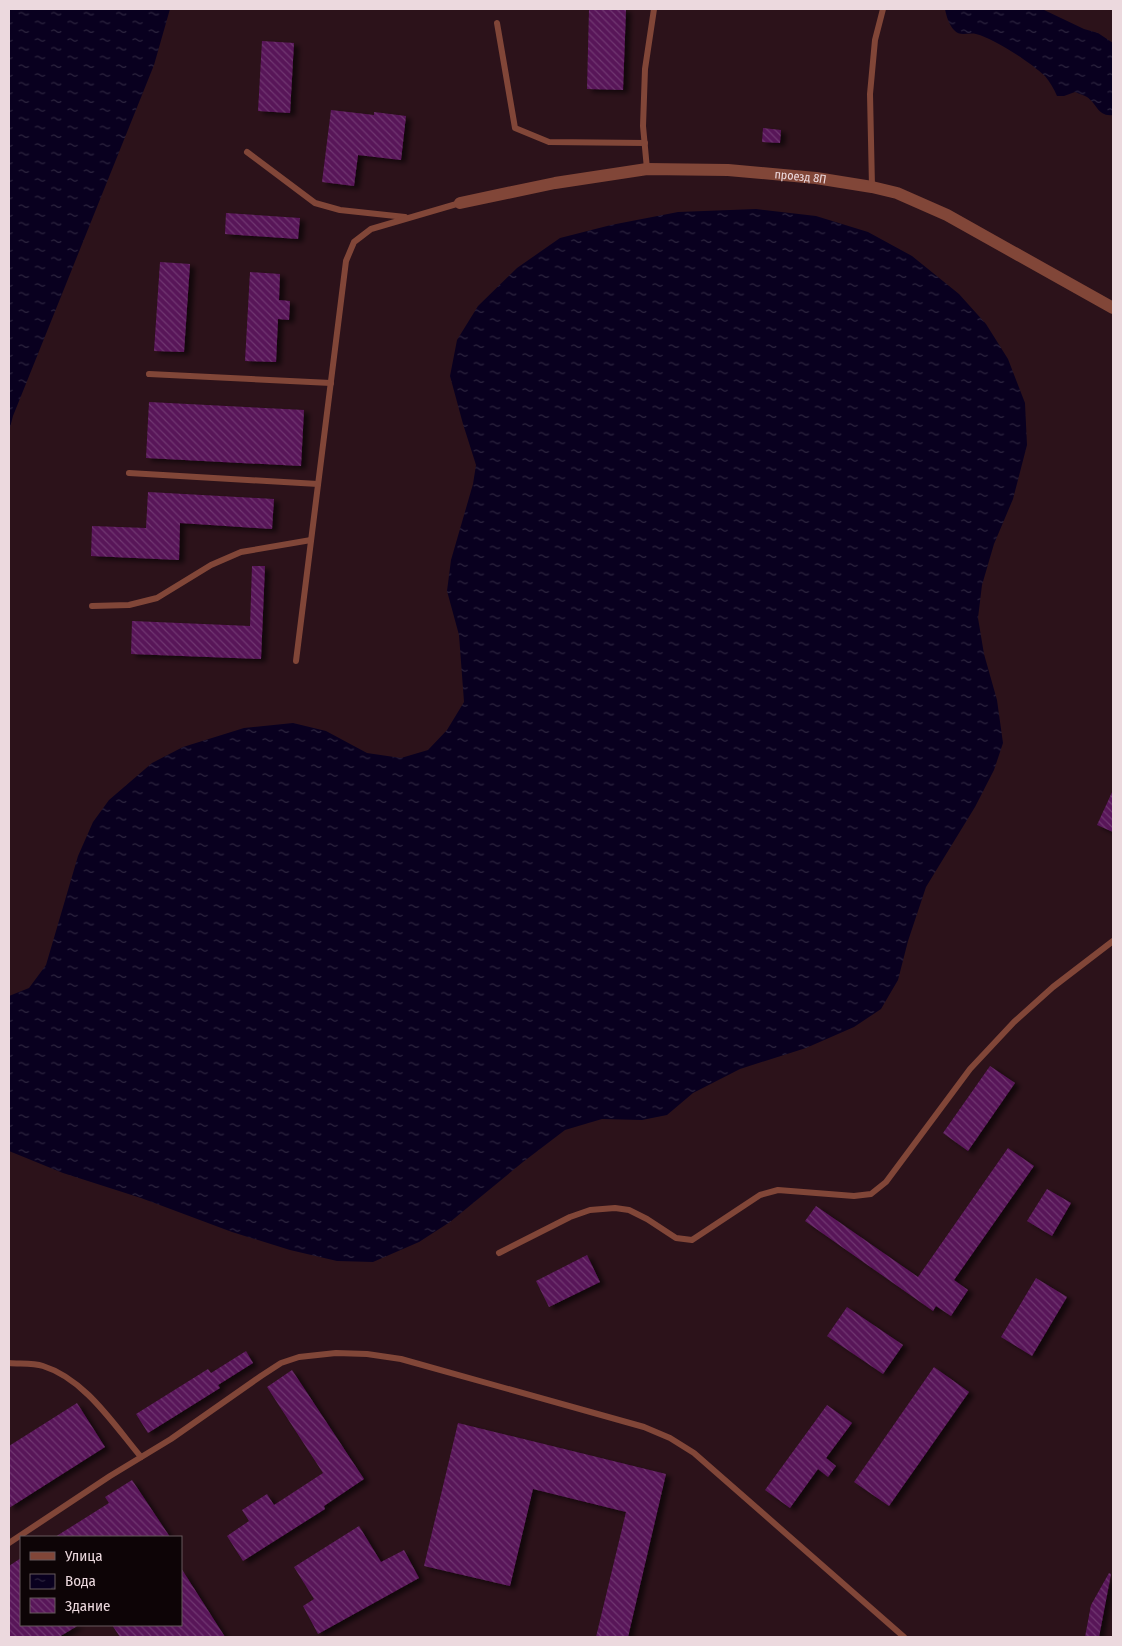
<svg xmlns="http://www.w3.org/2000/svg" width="1122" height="1646" font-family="'Fira Sans Condensed',sans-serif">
<defs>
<pattern id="water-ripples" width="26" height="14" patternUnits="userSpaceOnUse" patternTransform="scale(1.25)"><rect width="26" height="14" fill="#09001f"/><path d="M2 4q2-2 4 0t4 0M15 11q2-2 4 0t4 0" fill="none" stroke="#2d253f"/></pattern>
<pattern id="building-back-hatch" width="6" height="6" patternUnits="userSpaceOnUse" patternTransform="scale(1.25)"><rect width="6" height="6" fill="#581659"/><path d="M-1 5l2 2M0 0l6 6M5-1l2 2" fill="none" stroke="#703770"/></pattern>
<filter id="shadow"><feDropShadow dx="5" dy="3" stdDeviation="2.5" flood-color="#0009"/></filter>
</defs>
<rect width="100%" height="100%" fill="#2c121a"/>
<!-- water -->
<g fill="url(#water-ripples)">
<polygon points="9,9 170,9 154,65 13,416 9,431"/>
<path d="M945,9H1042L1084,29L1098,33L1113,43V115C1098,117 1097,104 1087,97C1084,95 1079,94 1075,92L1064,96H1057C1054,89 1050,82 1045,76C1030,62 995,39 976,34C968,32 960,37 954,30C949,25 946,15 945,9Z"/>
<polygon points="756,209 816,216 868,232 912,256 959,294 986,324 1008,359 1025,403 1027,445 1013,499 994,544 982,585 978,618 984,654 997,700 1003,743 994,770 975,807 926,887 908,941 898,980 881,1009 854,1027 806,1048 740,1069 693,1093 667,1115 642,1120 602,1119 565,1130 523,1162 450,1222 419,1242 373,1262 337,1261 290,1250 232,1232 141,1198 63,1173 9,1151 9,996 29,988 46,965 78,856 93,822 109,800 152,763 183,747 244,728 293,723 326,731 367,753 401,758 428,750 447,730 464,702 459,635 447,591 451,560 473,484 476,465 463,424 450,376 457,340 478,306 517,268 560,238 611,225 678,212"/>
</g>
<!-- building -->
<g fill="url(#building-back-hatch)" filter="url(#shadow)">
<polygon points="589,9 626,9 623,90 587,89"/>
<polygon points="262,41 294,43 290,113 258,111"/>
<polygon points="331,110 374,115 374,112 406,116 401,160 358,155 354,186 322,182"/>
<polygon points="763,128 781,130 780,143 762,142"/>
<polygon points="226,213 300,218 298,239 225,234"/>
<polygon points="160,262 190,264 184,352 154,351"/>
<polygon points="250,272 280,274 279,300 290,301 289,320 278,319 276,362 245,361"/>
<polygon points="149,402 304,410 301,466 146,458"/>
<polygon points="148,492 274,499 272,529 180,523 179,560 91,556 92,526 146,528"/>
<polygon points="252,566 265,566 261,659 131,654 132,621 250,626"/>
<polygon points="1113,790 1113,832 1097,825"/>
<polygon points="990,1066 1015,1083 968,1151 943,1133"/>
<polygon points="1008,1148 1034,1166 954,1280 968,1290 951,1316 936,1306 933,1311 805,1221 816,1206 918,1277"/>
<polygon points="1047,1189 1071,1203 1052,1236 1027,1221"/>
<polygon points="587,1255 600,1282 549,1307 536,1281"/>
<polygon points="1036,1278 1067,1297 1032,1356 1001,1337"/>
<polygon points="847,1307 903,1345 883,1374 827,1336"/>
<polygon points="246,1351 253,1363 218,1385 220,1388 148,1433 136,1414 208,1369 211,1373"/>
<polygon points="934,1367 969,1392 889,1506 854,1482"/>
<polygon points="292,1370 364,1479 324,1506 325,1509 243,1561 227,1536 249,1521 242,1510 267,1494 274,1505 323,1473 267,1387"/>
<polygon points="77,1403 105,1447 9,1508 9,1446"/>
<polygon points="827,1405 852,1423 826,1458 836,1466 828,1477 818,1469 790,1508 765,1490"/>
<polygon points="458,1423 666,1474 628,1637 596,1637 626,1512 533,1489 510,1586 424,1566"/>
<polygon points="132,1480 170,1537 55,1537 109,1503 105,1497"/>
<polygon points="359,1526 381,1562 404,1550 419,1578 318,1634 303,1606 314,1599 294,1567"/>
<polygon points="21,1558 21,1625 79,1625 59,1637 9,1637 9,1566"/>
<polygon points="181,1568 225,1637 120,1637 112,1625 181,1625"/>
<polygon points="1109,1573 1111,1574 1099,1637 1085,1637 1091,1605"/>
</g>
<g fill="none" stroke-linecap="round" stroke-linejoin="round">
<!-- service -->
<g stroke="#814638" stroke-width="6">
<polyline points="497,23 515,128 549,142 645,143"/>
<polyline points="247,152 315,203 340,210 405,217"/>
<polyline points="647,169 643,126 645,69 654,9"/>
<polyline points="872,187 870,94 875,40 883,9"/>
<polyline points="149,374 331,383"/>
<polyline points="129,473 318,484"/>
<polyline points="92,606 129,605 157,598 211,565 241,552 311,540"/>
<polyline points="296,661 346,261 354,242 371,229 460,203"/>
<polyline points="499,1253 570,1217 590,1210 615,1208 629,1210 647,1219 676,1238 692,1240 760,1195 778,1190 854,1196 871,1194 886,1182 970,1069 1014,1022 1053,987 1113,941"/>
<path d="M9,1363C20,1364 33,1363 43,1366C85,1379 114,1425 141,1457"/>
<polyline points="9,1543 110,1476 171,1439 261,1376 281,1363 299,1357 336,1353 367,1354 401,1359 644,1427 670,1438 694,1453 904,1637"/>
</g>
<!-- minor -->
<path stroke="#814638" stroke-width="12" id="s1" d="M460,203L555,183L647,169L728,170L816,178L872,187L897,193L947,215L1113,308"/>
</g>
<g text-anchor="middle" stroke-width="5" stroke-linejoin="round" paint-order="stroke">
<!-- street labels -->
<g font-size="12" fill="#ecd9de" stroke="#0d0406">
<text dy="4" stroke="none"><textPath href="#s1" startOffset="344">проезд 8П</textPath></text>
</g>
</g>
<!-- border -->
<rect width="1122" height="1646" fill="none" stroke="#ecd9de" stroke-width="20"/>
<!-- legend -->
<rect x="20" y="1536" width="162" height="90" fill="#0d0406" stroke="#66595c"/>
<rect x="30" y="1552" width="25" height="8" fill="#814638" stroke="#66595c"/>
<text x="65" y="1561" font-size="15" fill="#ecd9de">Улица</text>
<rect x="30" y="1574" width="25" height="15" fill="url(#water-ripples)" stroke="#66595c"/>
<text x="65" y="1586" font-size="15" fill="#ecd9de">Вода</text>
<rect x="30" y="1598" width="25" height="15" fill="url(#building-back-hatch)" stroke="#66595c"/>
<text x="65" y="1611" font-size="15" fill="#ecd9de">Здание</text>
</svg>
